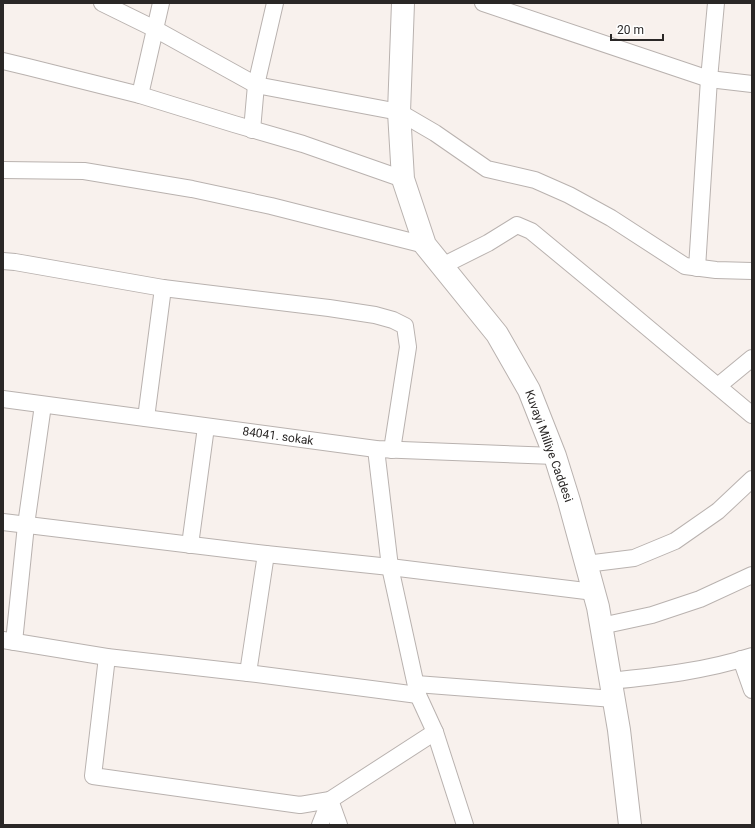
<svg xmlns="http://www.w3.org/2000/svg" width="755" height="828" font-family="Roboto,sans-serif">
<rect width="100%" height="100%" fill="#f8f1ed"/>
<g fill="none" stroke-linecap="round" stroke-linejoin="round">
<!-- street casing -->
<g stroke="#b9b2af" stroke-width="18">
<g id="street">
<polyline points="102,3 155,29 256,85 399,112 435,133 487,169 535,180 569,195 611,218 685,266 716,270 752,271"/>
<polyline points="483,3 709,79 752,84"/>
<polyline points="3,61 28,67 140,95 234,124 303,144 403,179"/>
<polyline points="140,95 161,3"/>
<polyline points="252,130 256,85 275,3"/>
<polyline points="3,170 84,171 192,189 271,206 425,245"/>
<polyline points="3,261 15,262 163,288 329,308 375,315 393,320 405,326 408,347 392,450"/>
<polyline points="442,266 488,243 517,225 531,231 617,302 752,415"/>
<polyline points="697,268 709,79 716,3"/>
<polyline points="718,386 752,358"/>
<polyline points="3,399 376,449 555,456"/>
<polyline points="146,418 163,288"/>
<polyline points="376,449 390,567 418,695 435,732 465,825"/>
<polyline points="3,522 266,554 390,567 594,592"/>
<polyline points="190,545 206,427"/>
<polyline points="586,564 634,558 675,541 718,511 752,479"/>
<polyline points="601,626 652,615 700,599 752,575"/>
<polyline points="3,640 107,657 248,673 418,695"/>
<polyline points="14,642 26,525 43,405"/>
<polyline points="107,657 93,776 300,805 330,800 435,732"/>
<polyline points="741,659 752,690"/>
<polyline points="248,673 266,554"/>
<path d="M610,681C659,676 705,671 752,656"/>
<polyline points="416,684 614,699"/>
<polyline points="330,800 339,825"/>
<polyline points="320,825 330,800"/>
</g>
</g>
<!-- secondary casing -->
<g stroke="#b9b2af" stroke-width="24">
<polyline id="secondary" points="403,3 399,112 403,179 425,245 497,334 529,390 555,456 569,501 598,607 619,730 630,825"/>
</g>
<!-- street -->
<use href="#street" stroke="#fff" stroke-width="16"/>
<!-- secondary -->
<use href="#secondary" stroke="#fff" stroke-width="22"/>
</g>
<g text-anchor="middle" stroke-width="4" stroke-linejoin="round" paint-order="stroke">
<!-- street labels -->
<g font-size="12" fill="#2a2726" stroke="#fff">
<text transform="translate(278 436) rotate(8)" y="4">84041. sokak</text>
<text transform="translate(549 446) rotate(70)" y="4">Kuvayi Milliye Caddesi</text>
</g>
</g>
<!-- border -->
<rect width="755" height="828" fill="none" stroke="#2a2726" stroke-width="8"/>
<!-- scale -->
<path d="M611 34v6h52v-6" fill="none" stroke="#2a2726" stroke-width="2"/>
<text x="617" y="34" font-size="12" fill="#2a2726" stroke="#ffffff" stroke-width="3" paint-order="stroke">20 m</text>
</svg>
